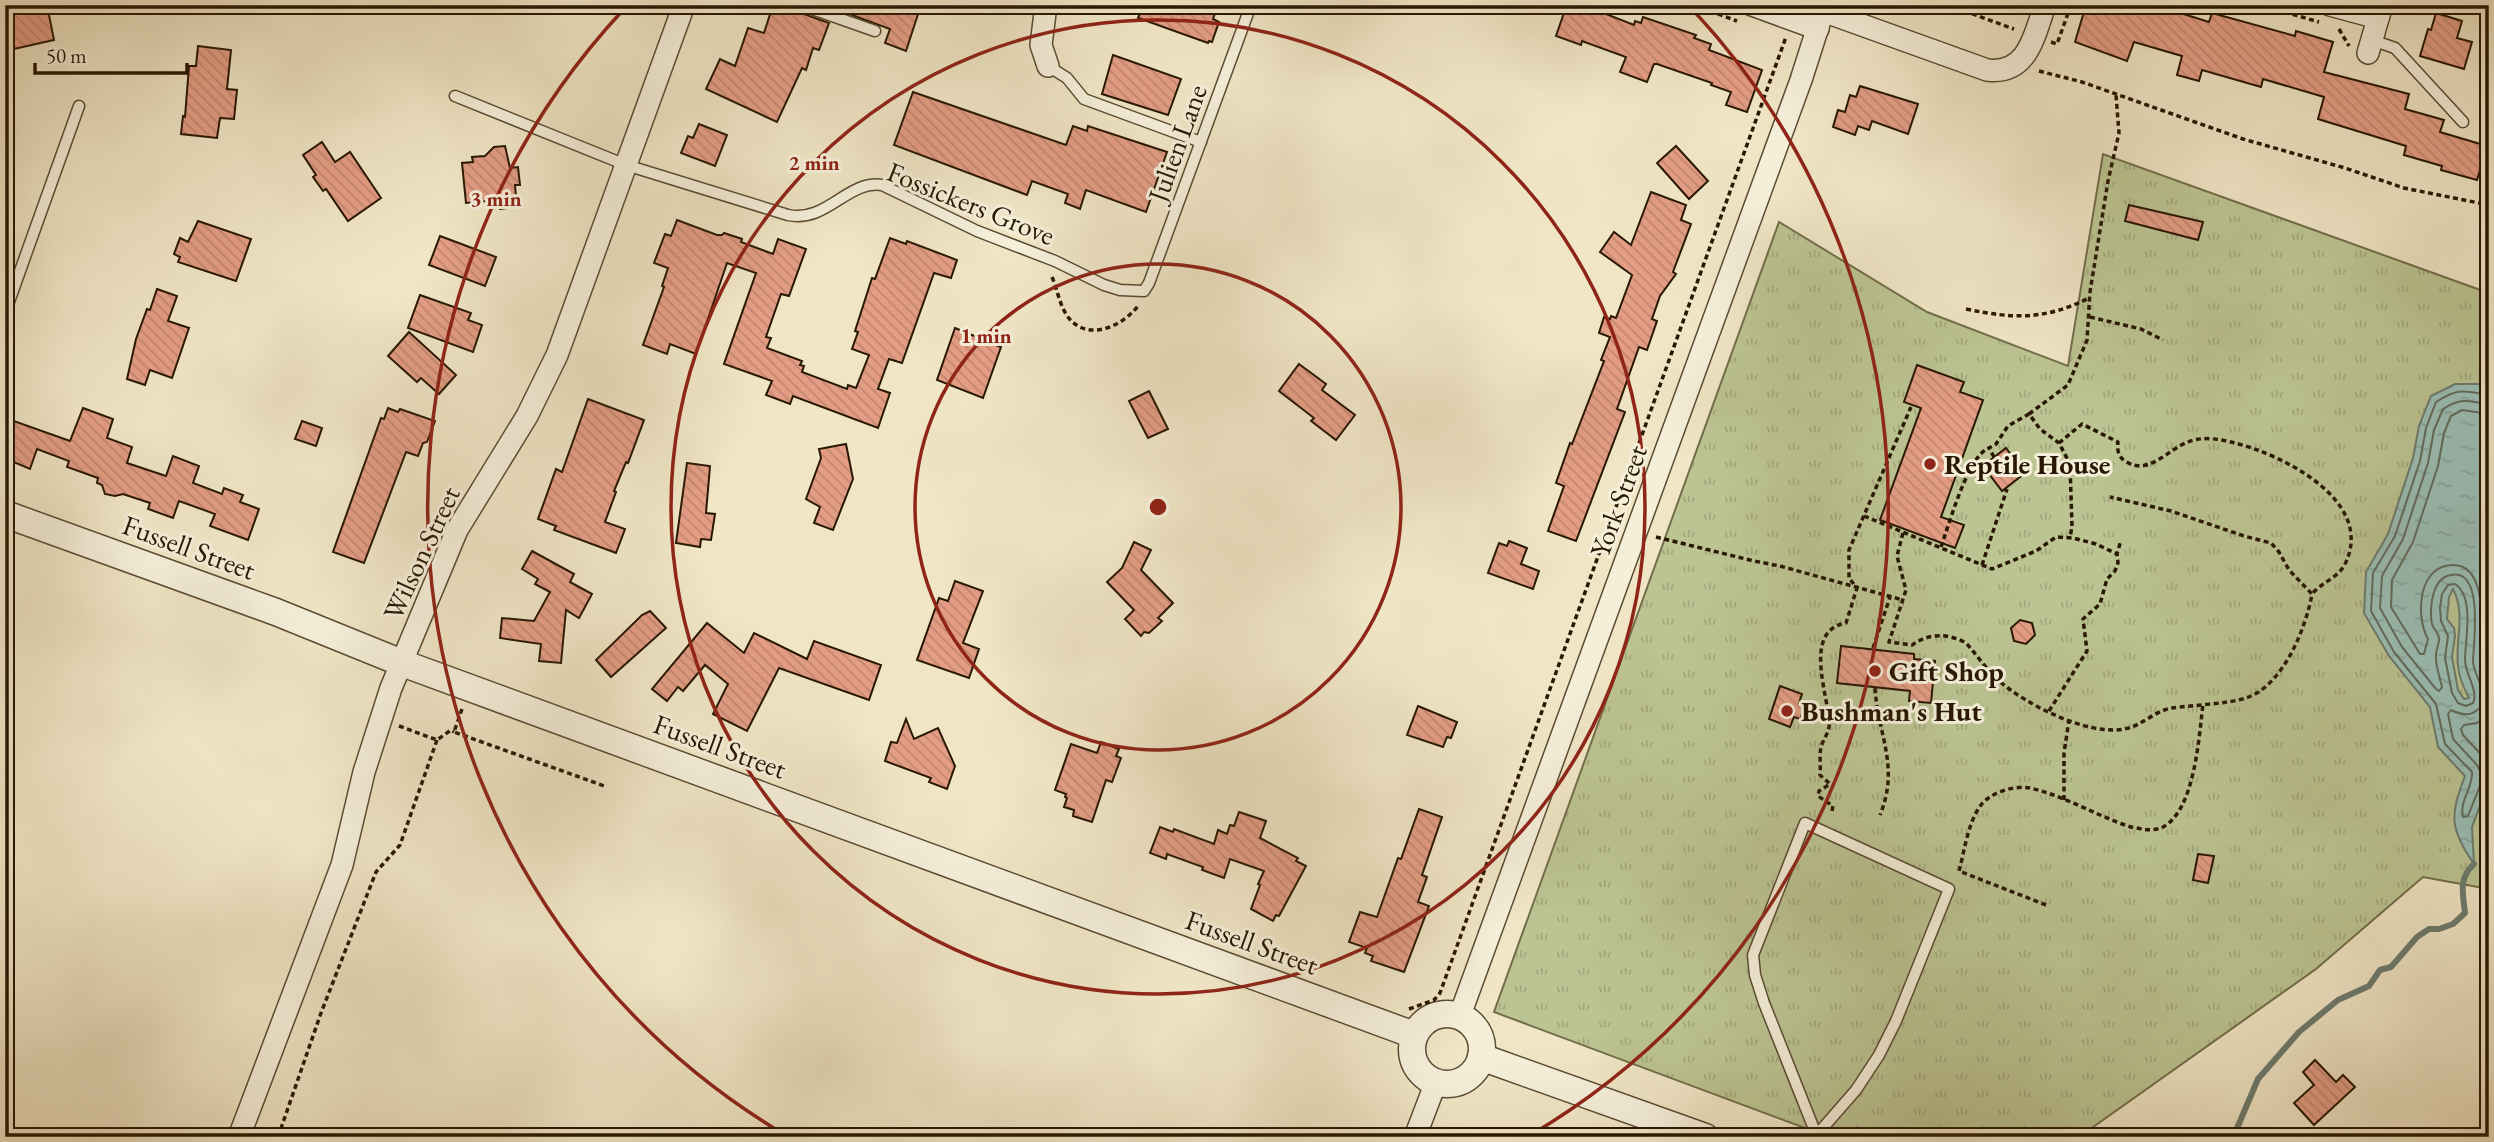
<svg xmlns="http://www.w3.org/2000/svg" width="2494" height="1142" font-family="'EB Garamond',serif">
<defs>
<pattern id="park-tufts" width="24" height="20" patternUnits="userSpaceOnUse" patternTransform="scale(1.75)"><rect width="24" height="20" fill="#bcc493"/><path d="M3 7l-1-3M5 7V3M7 7l1-3M15 17l-1-3M17 17v-4M19 17l1-3" fill="none" stroke="#a2a87d"/></pattern>
<pattern id="water-ripples" width="26" height="14" patternUnits="userSpaceOnUse" patternTransform="scale(1.75)"><rect width="26" height="14" fill="#9abfb6"/><path d="M2 4q2-2 4 0t4 0M15 11q2-2 4 0t4 0" fill="none" stroke="#85a39b"/></pattern>
<pattern id="building-back-hatch" width="6" height="6" patternUnits="userSpaceOnUse" patternTransform="scale(1.75)"><rect width="6" height="6" fill="#e39d85"/><path d="M-1 5l2 2M0 0l6 6M5-1l2 2" fill="none" stroke="#c38671"/></pattern>
</defs>
<rect width="100%" height="100%" fill="#f0e6c6"/>
<filter id="stains"><feTurbulence type="fractalNoise" baseFrequency=".00286" numOctaves="4"/><feColorMatrix values="0 0 0 0 .2 0 0 0 0 .09 0 0 0 0 .02 0 0 0 .5 -.17"/></filter>
<radialGradient id="worn" r=".72"><stop offset=".6" stop-color="#630" stop-opacity="0"/><stop offset="1" stop-color="#630" stop-opacity=".3"/></radialGradient>
<!-- park -->
<polygon fill="url(#park-tufts)" stroke="#726e4a" stroke-width="2" points="2489,50 2489,889 2423,877 2316,969 2079,1137 1829,1137 1494,1012 1779,222 1927,312 2068,366 2103,154 2486,292"/>
<!-- water -->
<path fill="url(#water-ripples)" stroke="#6c7c6e" stroke-width="2" fill-rule="evenodd" d="M2455,384H2479L2489,389V741L2487,747L2489,782L2472,827L2474,864C2449,828 2450,815 2465,776L2438,747L2430,707L2389,656L2364,613L2366,572L2388,534L2413,458L2419,426L2431,396ZM2453,589C2466,614 2455,640 2458,666C2459,678 2464,688 2469,698L2464,699L2458,690L2452,657L2455,636L2454,628L2447,619L2449,597Z"/>
<g fill="none" stroke-linecap="round" stroke-linejoin="round">
<!-- shore -->
<g stroke="#616b5c" stroke-width="2">
<path d="M2489,395C2464,391 2459,387 2436,402L2426,428L2420,461L2395,536L2373,573L2371,611L2394,652L2436,704L2445,744L2472,772C2473,788 2459,801 2463,817L2468,816L2480,786L2489,783"/>
<path d="M2489,404C2468,402 2463,396 2443,409L2434,430L2428,463L2403,539L2382,576L2380,608L2402,647L2436,689L2439,691L2442,687C2440,677 2435,665 2436,655C2436,650 2439,644 2439,639C2439,633 2434,630 2432,624C2430,615 2431,601 2434,592C2436,585 2441,578 2447,576C2486,562 2473,645 2473,662C2474,677 2494,699 2476,711C2468,717 2459,714 2451,710L2448,714L2453,739L2477,765L2481,773L2489,774"/>
<path d="M2489,414L2462,410L2451,416L2444,433L2438,466L2413,542L2392,580L2391,607L2420,654H2424L2428,639C2415,616 2418,564 2454,565C2494,566 2477,652 2489,679"/>
<path d="M2455,584C2475,597 2465,640 2465,660C2465,674 2479,691 2473,703L2466,706L2458,703L2452,693L2445,658L2448,636L2441,621L2440,608L2442,594L2448,585Z"/>
<polyline points="2489,714 2477,723 2464,725 2461,729 2463,735 2489,763"/>
</g>
<!-- stream -->
<path stroke="#6c7c6e" stroke-width="6" d="M2235,1133L2258,1079L2299,1032L2338,1000L2369,986L2380,970L2391,967L2417,937L2429,929H2439L2453,924L2465,913C2463,894 2458,878 2474,864"/>
</g>
<!-- building -->
<g fill="url(#building-back-hatch)" stroke="#281702" stroke-width="2">
<polygon points="35,5 47,5 54,40 5,51 5,12"/>
<polygon points="773,5 793,5 798,12 829,23 819,50 813,48 806,70 802,68 777,122 706,89 720,59 735,66 748,28 764,33"/>
<polygon points="825,5 921,5 906,51 885,43 890,29"/>
<polygon points="1143,5 1218,5 1213,19 1219,22 1212,42 1209,41 1208,43 1138,18"/>
<polygon points="1573,5 1600,5 1598,11 1634,25 1635,21 1641,23 1643,17 1696,35 1694,38 1711,44 1709,50 1762,70 1747,112 1726,105 1731,92 1711,85 1712,83 1657,64 1654,64 1647,82 1620,72 1626,57 1582,41 1581,45 1556,36 1565,10 1571,12"/>
<polygon points="2086,5 2175,5 2174,11 2209,22 2212,13 2295,36 2296,31 2333,42 2324,72 2409,94 2405,109 2444,120 2440,132 2487,146 2477,180 2441,170 2442,166 2404,155 2406,146 2318,119 2324,97 2263,79 2261,87 2202,70 2199,81 2177,75 2182,56 2134,42 2127,61 2075,42"/>
<polygon points="2436,13 2462,21 2457,38 2472,42 2464,69 2420,56 2428,29 2431,30"/>
<polygon points="198,46 231,50 227,89 237,90 234,119 220,118 217,138 181,134 183,116 185,117 189,66 196,66"/>
<polygon points="1113,55 1181,79 1168,115 1102,94"/>
<polygon points="1860,86 1918,104 1908,134 1872,121 1869,130 1858,126 1855,135 1833,127 1838,110 1845,112 1850,95 1856,97"/>
<polygon points="913,92 1066,145 1073,126 1087,131 1088,126 1167,152 1146,212 1086,190 1080,209 1065,203 1068,194 1032,181 1027,195 894,145"/>
<polygon points="699,124 727,135 715,166 681,153 688,136 693,138"/>
<polygon points="322,142 335,162 350,152 381,198 348,221 326,189 323,191 313,177 316,175 303,155"/>
<polygon points="505,146 510,168 518,167 520,185 515,185 517,207 500,209 499,200 466,203 462,163 473,162 472,157 485,156 494,147"/>
<polygon points="1676,146 1708,181 1689,199 1657,163"/>
<polygon points="1651,192 1686,205 1681,220 1691,224 1673,272 1676,274 1660,296 1652,319 1657,321 1647,350 1639,347 1617,409 1625,412 1576,541 1548,531 1564,486 1556,483 1570,443 1572,444 1604,361 1601,360 1610,337 1599,333 1604,317 1610,319 1611,316 1616,318 1632,275 1600,252 1614,232 1631,245"/>
<polygon points="2129,205 2203,222 2198,240 2125,221"/>
<polygon points="677,220 717,235 722,235 724,233 742,239 741,242 773,254 778,239 806,249 789,296 781,294 766,337 771,338 767,348 802,361 800,365 804,366 802,372 847,389 848,385 856,388 869,355 852,349 858,332 855,331 872,278 875,279 890,238 906,244 907,241 957,260 951,278 934,273 902,363 889,359 878,389 890,393 878,428 793,396 790,404 766,395 772,381 724,364 756,273 727,263 696,354 670,344 667,354 643,345 664,287 662,286 668,268 654,263 665,234 671,236"/>
<polygon points="198,221 251,239 236,281 178,262 180,257 174,254 180,238 188,242"/>
<polygon points="440,236 496,257 485,286 429,265"/>
<polygon points="157,289 177,296 168,321 189,328 172,378 150,370 145,385 127,379 136,339 147,309 150,310"/>
<polygon points="420,295 471,313 468,320 482,325 473,352 408,328"/>
<polygon points="955,328 1001,347 983,398 937,380"/>
<polygon points="409,332 456,375 439,394 421,378 417,382 388,356"/>
<polygon points="1299,364 1326,384 1322,390 1355,415 1336,440 1311,421 1314,418 1279,391"/>
<polygon points="1917,365 1964,382 1960,392 1983,400 1941,517 1964,525 1955,548 1880,520 1921,408 1904,402"/>
<polygon points="1149,391 1168,429 1148,438 1129,401"/>
<polygon points="588,399 644,420 628,463 626,462 614,491 616,492 605,522 625,529 616,553 554,530 556,526 538,519 556,469 562,472"/>
<polygon points="83,408 113,419 107,438 132,447 127,463 166,476 173,456 199,466 193,483 222,494 224,488 243,495 240,502 259,509 248,540 210,526 215,514 179,501 173,518 148,509 150,503 123,494 115,496 105,494 102,485 97,483 98,478 67,467 69,461 37,449 30,469 9,460 11,456 5,454 5,424 9,425 11,420 70,441"/>
<polygon points="388,408 398,412 400,409 435,421 427,442 423,443 418,456 406,452 364,563 333,552 381,418 384,419"/>
<polygon points="302,421 322,428 316,446 295,439"/>
<polygon points="846,444 853,479 833,530 814,523 820,507 806,499 821,458 819,449"/>
<polygon points="2006,448 2025,473 2002,491 1983,466"/>
<polygon points="687,463 710,466 706,513 715,514 711,540 701,539 700,547 676,543"/>
<polygon points="1509,541 1527,548 1521,564 1539,571 1533,589 1488,573 1499,543 1507,546"/>
<polygon points="1134,542 1151,550 1141,570 1173,603 1158,618 1162,621 1149,633 1144,632 1141,636 1125,619 1134,610 1107,582 1122,568"/>
<polygon points="532,551 574,574 570,582 592,594 579,618 566,610 561,663 539,661 541,644 500,638 502,618 534,621 550,592 535,584 538,579 522,569"/>
<polygon points="955,581 983,591 963,643 979,649 969,678 917,660 939,598 948,601"/>
<polygon points="650,611 666,628 611,677 596,660 642,615"/>
<polygon points="2020,620 2032,623 2035,635 2026,644 2014,641 2011,628"/>
<polygon points="707,623 744,653 754,633 807,659 814,641 881,665 869,700 779,668 747,731 713,714 728,684 705,665 683,691 678,687 667,701 652,689"/>
<polygon points="1841,646 1914,654 1914,659 1935,661 1931,703 1909,701 1910,691 1837,683"/>
<polygon points="1780,686 1802,694 1799,703 1805,705 1800,719 1794,717 1790,727 1769,719"/>
<polygon points="1418,706 1457,722 1451,738 1447,737 1443,747 1407,735"/>
<polygon points="906,719 914,739 938,728 955,766 947,789 929,782 931,778 885,761 891,742 897,743"/>
<polygon points="1101,742 1119,749 1116,756 1121,758 1112,782 1106,780 1092,822 1073,816 1074,810 1064,807 1067,798 1065,797 1066,794 1055,790 1071,744 1097,753"/>
<polygon points="1419,809 1442,817 1422,875 1427,877 1418,902 1429,906 1404,972 1371,961 1373,956 1365,953 1367,948 1349,942 1360,912 1377,917 1398,858 1401,859"/>
<polygon points="1239,812 1266,821 1260,838 1298,858 1296,861 1306,866 1279,916 1276,915 1273,921 1251,909 1260,885 1258,884 1264,871 1230,859 1224,878 1202,870 1203,867 1167,854 1166,859 1150,853 1160,827 1173,832 1174,829 1214,844 1218,830 1227,834 1230,825 1234,826"/>
<polygon points="2198,854 2214,856 2208,883 2193,880"/>
<polygon points="2315,1060 2336,1082 2343,1075 2355,1087 2314,1125 2294,1103 2314,1085 2303,1072"/>
</g>
<g fill="none" stroke-linecap="round" stroke-linejoin="round">
<!-- service casing -->
<g stroke="#5a4b33" stroke-width="13">
<g id="service">
<polyline points="801,5 875,31"/>
<polyline points="2372,40 2395,48 2463,122"/>
<polyline points="1048,66 1067,78 1084,99 1201,142"/>
<path d="M455,96L626,165L788,215C827,223 847,180 882,185L977,231L1055,261L1104,285L1120,290L1144,291L1149,283L1251,5"/>
<polyline points="5,313 79,106"/>
<polyline points="1815,1137 1856,1090 1879,1055 1896,1021 1949,889 1805,823 1753,955 1755,975 1764,1003 1816,1134"/>
</g>
</g>
<!-- minor casing -->
<g stroke="#5a4b33" stroke-width="24">
<g id="minor">
<polyline points="1046,5 1041,45 1048,66"/>
<polyline points="1752,5 1818,29"/>
<polyline points="2330,5 2378,18"/>
<path d="M1823,11L1987,70C2028,75 2034,36 2045,5"/>
<polyline points="2368,53 2382,5"/>
<polyline points="1460,1015 1801,80 1825,5"/>
<polyline points="239,1137 342,865 364,772 391,688 457,530 527,416 557,355 684,5"/>
<polyline points="1415,1137 1436,1082"/>
</g>
</g>
<!-- tertiary casing -->
<g stroke="#5a4b33" stroke-width="29">
<g id="tertiary">
<polyline points="5,514 276,612 402,663 1414,1035"/>
<circle cx="1447" cy="1049" r="35"/>
<polyline points="1481,1057 1705,1137"/>
</g>
</g>
<!-- path -->
<g stroke="#281702" stroke-width="3.5" stroke-dasharray="5 3.5" stroke-linecap="butt">
<polyline points="1694,5 1737,21"/>
<polyline points="1948,5 2014,29"/>
<polyline points="2260,5 2319,22"/>
<polyline points="2339,29 2349,46"/>
<polyline points="2051,42 2057,44 2071,5"/>
<polyline points="2039,71 2082,82 2243,139 2345,168 2404,188 2489,205"/>
<path d="M1052,277C1057,288 1059,303 1066,314C1084,343 1121,328 1138,306"/>
<path d="M1966,309C2014,319 2045,320 2089,298"/>
<polyline points="2090,317 2141,329 2163,340"/>
<polyline points="2029,414 2068,385 2087,340 2090,292 2108,181 2119,133 2116,95"/>
<path d="M2059,443L2082,424L2118,442C2117,450 2118,456 2125,461C2148,477 2168,449 2188,442C2202,436 2220,439 2235,443C2283,455 2378,502 2344,566C2337,578 2321,583 2312,594"/>
<polyline points="1994,457 1989,448 1996,444 2008,426 2029,414 2040,429 2059,443 2070,464 2072,526 2070,538"/>
<polyline points="1864,516 1992,569 2036,551 2056,537 2073,538 2096,544 2117,554"/>
<path d="M1903,533L1897,556L1906,590L1889,642L1912,645C1929,633 1948,633 1966,643C1977,655 1986,669 1998,680C2025,704 2087,736 2124,729C2142,726 2154,711 2172,708C2193,705 2227,704 2246,698C2283,686 2306,628 2312,594L2289,570L2279,552L2271,543L2244,536L2171,511L2110,497"/>
<polyline points="1656,537 1754,561 1780,566 1903,600"/>
<path d="M1941,547C1949,525 1968,455 1989,448"/>
<polyline points="1982,565 2007,489"/>
<polyline points="1873,648 1890,597"/>
<path d="M1875,688C1878,736 1900,766 1880,815"/>
<polyline points="462,709 454,732 607,787"/>
<polyline points="2049,711 2087,651 2083,619 2100,604 2107,579 2115,571 2118,563 2117,554 2121,540"/>
<polyline points="399,726 437,740 451,730 454,732"/>
<polyline points="2064,800 2064,753 2069,720"/>
<path d="M1832,811L1833,806L1818,796L1819,791L1830,784L1820,775C1821,766 1819,756 1821,747C1823,740 1828,734 1829,727C1831,700 1800,631 1846,623L1857,588L1849,578V550L1911,407"/>
<path d="M2046,905L1959,871C1965,849 1968,822 1981,805C1991,792 2015,785 2030,788C2065,796 2097,816 2131,827C2142,829 2153,832 2163,827C2195,810 2199,736 2203,704"/>
<polyline points="1409,1009 1434,1000 1440,993 1786,37"/>
<polyline points="278,1137 321,1013 376,872 400,845 437,740"/>
</g>
<!-- service -->
<use href="#service" stroke="#f5efda" stroke-width="10"/>
<!-- minor -->
<use href="#minor" stroke="#f5efda" stroke-width="21"/>
<!-- tertiary -->
<use href="#tertiary" stroke="#f5efda" stroke-width="26"/>
</g>
<!-- distance rings -->
<g fill="none" stroke="#8f2418" stroke-width="3.5">
<circle cx="1158" cy="507" r="243"/>
<circle cx="1158" cy="507" r="487"/>
<path d="M787 1136A730 730 0 0 1 624 9M1692 9A730 730 0 0 1 1529 1136"/>
</g>
<!-- markers -->
<g fill="#8f2418" stroke="#f5efda" stroke-width="2.5">
<circle cx="1930" cy="464" r="7"/>
<circle cx="1875" cy="671" r="7"/>
<circle cx="1787" cy="711" r="7"/>
</g>
<g text-anchor="middle" stroke-width="6" stroke-linejoin="round" paint-order="stroke">
<!-- street labels -->
<g font-size="28" fill="#281702" stroke="#f5efda">
<text transform="translate(1177 143) rotate(-70)" y="10">Julien Lane</text>
<text transform="translate(971 203) rotate(22)" y="10">Fossickers Grove</text>
<text transform="translate(1618 501) rotate(-70)" y="10">York Street</text>
<text transform="translate(189 547) rotate(20)" y="10">Fussell Street</text>
<text transform="translate(421 553) rotate(-65)" y="10">Wilson Street</text>
<text transform="translate(720 746) rotate(20)" y="10">Fussell Street</text>
<text transform="translate(1252 942) rotate(20)" y="10">Fussell Street</text>
</g>
<!-- poi labels -->
<g font-size="28" font-weight="bold" fill="#281702" stroke="#f5efda" text-anchor="start">
<text x="1944" y="474">Reptile House</text>
<text x="1889" y="681">Gift Shop</text>
<text x="1801" y="721">Bushman's Hut</text>
</g>
</g>
<circle cx="1158" cy="507" r="10" fill="#8f2418" stroke="#f5efda" stroke-width="3.5"/>
<g font-size="21" text-anchor="middle" font-weight="bold" fill="#8f2418" stroke="#f5efda" stroke-width="6" stroke-linejoin="round" paint-order="stroke">
<text x="814" y="170">2 min</text>
<text x="496" y="206">3 min</text>
<text x="986" y="343">1 min</text>
</g>
<!-- margin -->
<rect width="2494" height="1142" fill="none" stroke="#f0e6c6" stroke-width="28"/>
<rect x="7" y="7" width="2480" height="1128" fill="none" stroke="#281702" stroke-width="3.5"/>
<rect x="14" y="14" width="2466" height="1114" fill="none" stroke="#281702" stroke-width="2"/>
<!-- scale -->
<path d="M35 63v10h152v-10" fill="none" stroke="#281702" stroke-width="3.5"/>
<text x="46" y="63" font-size="21" fill="#281702" stroke="#f5efda" stroke-width="5" paint-order="stroke">50 m</text>
<rect width="100%" height="100%" filter="url(#stains)"/>
<rect width="100%" height="100%" fill="url(#worn)"/>
</svg>
